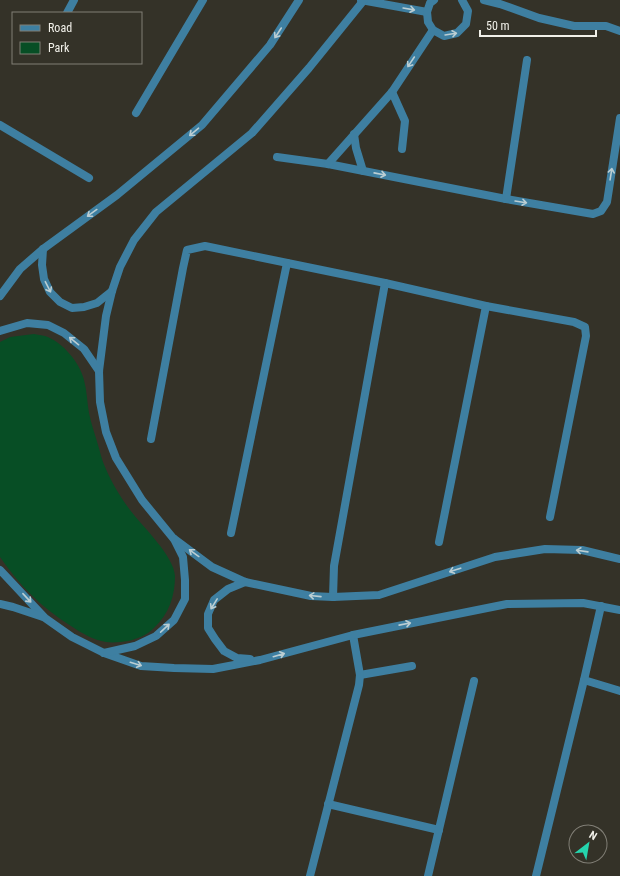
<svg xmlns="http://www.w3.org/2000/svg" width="620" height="876" font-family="'Roboto Condensed',sans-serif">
<rect width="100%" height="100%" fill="#343228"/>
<!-- green -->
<path fill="#074e25" d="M34,334C37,335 42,335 45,336C63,342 80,363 84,380C87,391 87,402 89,413C91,424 95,434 98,445C100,451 101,457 103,462C109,478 120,497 130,510C143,527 174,556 175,576C175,596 169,614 154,628C147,635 137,639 128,641C121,642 113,643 106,642C94,640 81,633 71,626C42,608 19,585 0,557V342L10,337Z"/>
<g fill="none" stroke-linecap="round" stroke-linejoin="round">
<!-- minor -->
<g stroke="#3e7fa1" stroke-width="8">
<polyline points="361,0 427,12"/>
<polyline points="434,0 430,3 427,12 428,22 433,30 444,36 457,33 466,24 468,11 462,0"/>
<polyline points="484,0 500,4 539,18 574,26 606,26 620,31"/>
<polyline points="67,13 74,0"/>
<polyline points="392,92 405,121 402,149"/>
<polyline points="136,113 203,0"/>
<polyline points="0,125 89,178"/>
<polyline points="354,134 356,148 363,171"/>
<polyline points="277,157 328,164 506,199 593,214 601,211 607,202 620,118"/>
<polyline points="328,164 392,92 433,30"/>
<polyline points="506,199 527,60"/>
<polyline points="385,283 486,306 574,322 585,327 586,336 550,517"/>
<polyline points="151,439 183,268 187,250 205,246 385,283 334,566 333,597"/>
<polyline points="231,533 287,263"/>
<polyline points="439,542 486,306"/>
<polyline points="360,675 412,666"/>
<polyline points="584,680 620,691"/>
<polyline points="328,804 439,830"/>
<polyline points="310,876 359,685 360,675 353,635"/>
<polyline points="428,876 474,681"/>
<polyline points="536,876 584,680 601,606"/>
</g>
<!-- tertiary -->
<g stroke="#3e7fa1" stroke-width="8">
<polyline points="364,0 309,68 252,133 156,212 134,240 120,267 112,291 106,316 99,371 100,402 106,432 116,458 142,500 173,538 212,567 245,582 311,596 333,597 379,595 495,557 545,549 582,550 620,559"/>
<polyline points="43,249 42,265 44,279 50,292 60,302 72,308 84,307 97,303 112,291"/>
<polyline points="0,296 20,269 43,249 117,195 202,125 270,45 299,0"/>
<polyline points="0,331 27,323 48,325 64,333 84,349 99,371"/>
<polyline points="0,570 45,618 72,637 104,653 141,666 174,668 213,669 260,660 353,635 507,604 583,603 620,610"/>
<polyline points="245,582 228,589 214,600 208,614 208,628 215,639 224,651 237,658 250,659"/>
<polyline points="0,604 13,607 43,617"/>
<polyline points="104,653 135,646 156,636 174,620 185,599 185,580 183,557 174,539"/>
</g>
</g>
<!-- one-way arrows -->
<defs><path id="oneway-shaft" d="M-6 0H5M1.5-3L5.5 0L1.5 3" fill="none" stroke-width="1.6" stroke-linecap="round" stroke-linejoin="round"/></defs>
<g stroke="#bbced3">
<use href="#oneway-shaft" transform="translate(409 9) rotate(10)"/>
<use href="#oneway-shaft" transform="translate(278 33) rotate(123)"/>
<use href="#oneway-shaft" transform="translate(451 34) rotate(-9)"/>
<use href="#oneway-shaft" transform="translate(411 62) rotate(124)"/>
<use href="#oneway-shaft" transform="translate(194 132) rotate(140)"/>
<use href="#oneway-shaft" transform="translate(380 174) rotate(11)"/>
<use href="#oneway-shaft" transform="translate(611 174) rotate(-81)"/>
<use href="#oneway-shaft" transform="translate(521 202) rotate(9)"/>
<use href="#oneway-shaft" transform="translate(92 213) rotate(144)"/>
<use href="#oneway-shaft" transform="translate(48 287) rotate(63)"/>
<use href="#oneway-shaft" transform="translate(74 341) rotate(-141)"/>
<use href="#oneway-shaft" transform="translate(582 551) rotate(-172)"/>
<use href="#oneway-shaft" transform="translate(194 553) rotate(-144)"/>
<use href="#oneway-shaft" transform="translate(455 570) rotate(162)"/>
<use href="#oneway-shaft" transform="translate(315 596) rotate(-174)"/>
<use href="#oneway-shaft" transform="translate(27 598) rotate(47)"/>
<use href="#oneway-shaft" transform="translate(214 604) rotate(122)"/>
<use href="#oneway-shaft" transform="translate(405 624) rotate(-11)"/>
<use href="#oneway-shaft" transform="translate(165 628) rotate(-43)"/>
<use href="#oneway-shaft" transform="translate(279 655) rotate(-16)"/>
<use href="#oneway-shaft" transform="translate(136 664) rotate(17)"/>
</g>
<!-- legend -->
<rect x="12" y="12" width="130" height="52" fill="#343228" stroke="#807e75"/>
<rect x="20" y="25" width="20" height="6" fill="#3e7fa1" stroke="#807e75"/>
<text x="48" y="32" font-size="12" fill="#f1f0e9">Road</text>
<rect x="20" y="42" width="20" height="12" fill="#074e25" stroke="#807e75"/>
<text x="48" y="52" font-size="12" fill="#f1f0e9">Park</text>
<!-- north arrow -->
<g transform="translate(588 844) rotate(31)"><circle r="19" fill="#343228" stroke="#807e75"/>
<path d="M0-3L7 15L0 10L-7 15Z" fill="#25d5ae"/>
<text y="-6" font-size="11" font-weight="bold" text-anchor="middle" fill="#f1f0e9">N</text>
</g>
<!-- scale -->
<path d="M480 30v6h116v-6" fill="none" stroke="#f1f0e9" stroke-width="2"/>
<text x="486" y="30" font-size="12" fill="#f1f0e9" stroke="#343228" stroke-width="3" paint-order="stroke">50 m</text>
</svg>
